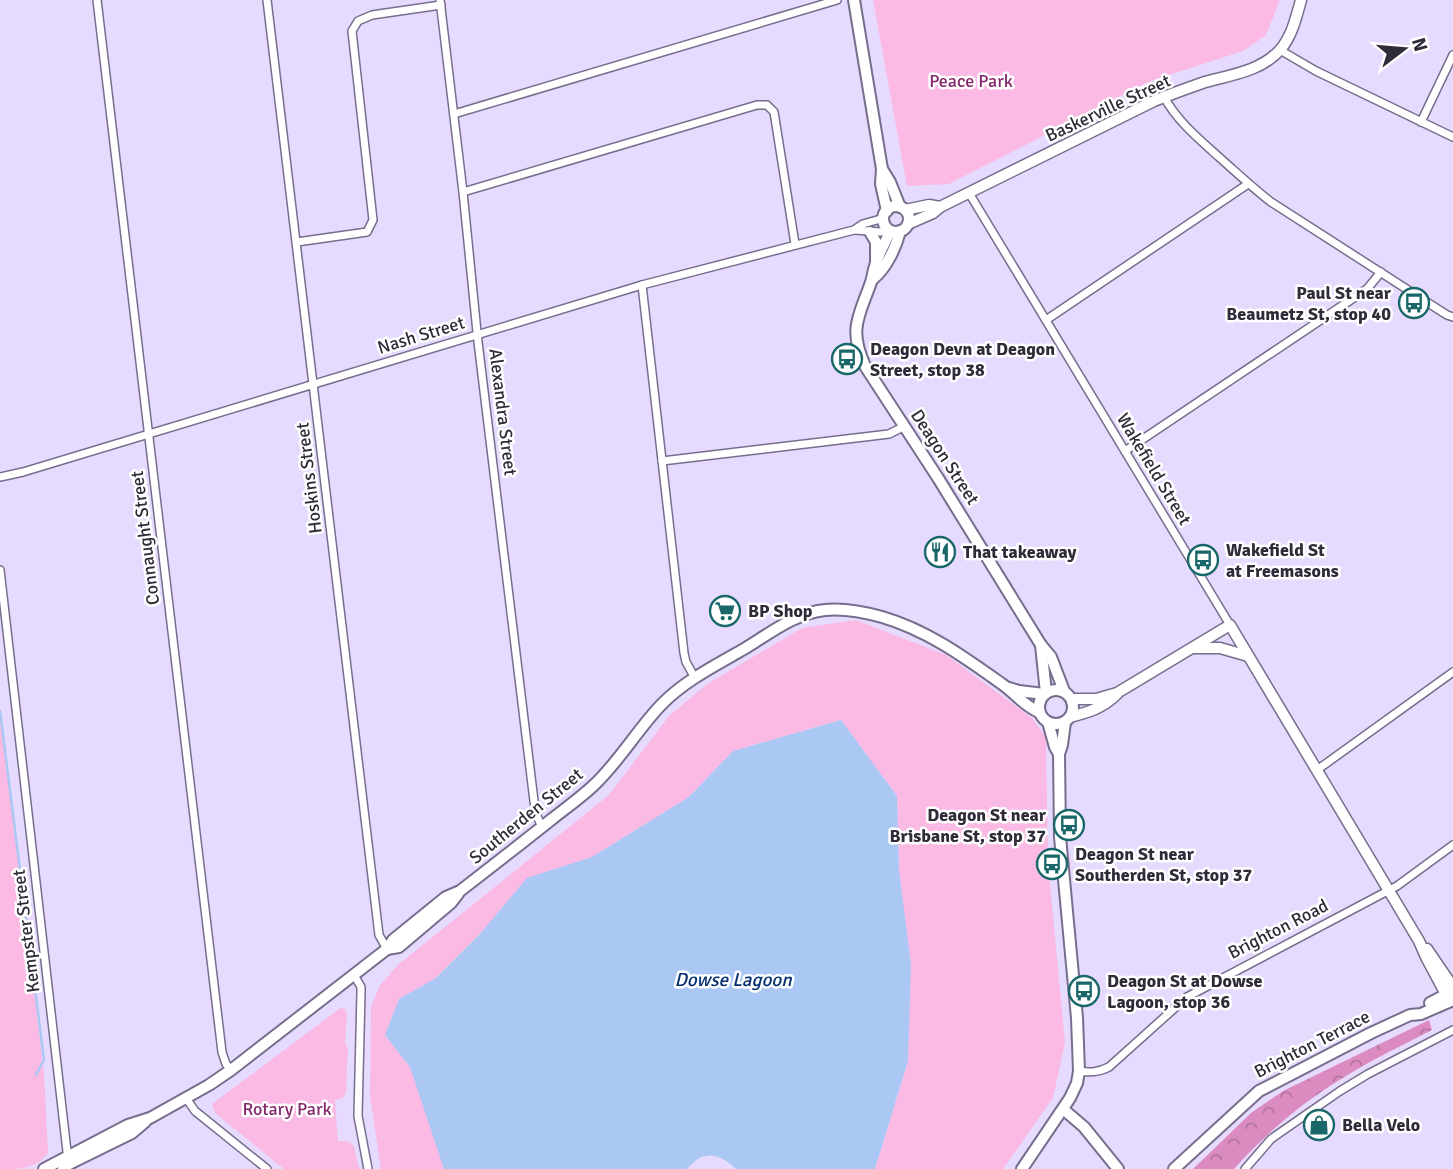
<svg xmlns="http://www.w3.org/2000/svg" width="1453" height="1169" font-family="Signika,sans-serif">
<defs>
<pattern id="forest-crowns" width="20" height="18" patternUnits="userSpaceOnUse" patternTransform="scale(1.75)"><rect width="20" height="18" fill="#db8bc0"/><path d="M2 6a3 3 0 1 1 6 0M12 15a3 3 0 1 1 6 0" fill="none" stroke="#b2729d"/></pattern>
</defs>
<rect width="100%" height="100%" fill="#e6dbfe"/>
<!-- forest -->
<path fill="url(#forest-crowns)" d="M1429,1020L1432,1030C1403,1045 1373,1059 1346,1076C1304,1101 1266,1133 1234,1169H1193L1251,1113L1283,1091Z"/>
<!-- park -->
<g fill="#fabae3">
<polygon points="873,0 1280,0 1266,35 1243,51 1148,82 949,184 907,186"/>
<polygon points="856,620 946,655 1032,718 1046,737 1048,862 1065,1043 1053,1098 1003,1169 875,1169 908,1061 899,870 897,796 841,720 733,751 689,797 592,857 528,878 479,935 436,978 399,999 385,1035 410,1067 444,1169 381,1169 370,1097 371,1007 380,985 399,964 609,795 669,716 707,684 802,628"/>
<path d="M0,709L44,1073L48,1153C36,1169 19,1169 0,1169Z"/>
<polygon points="342,1007 347,1013 345,1044 348,1048 346,1092 343,1098 335,1100 338,1141 347,1141 354,1146 359,1169 284,1169 215,1113 212,1104"/>
</g>
<!-- water -->
<path fill="#abc8f5" d="M841,720L897,796L899,870L911,965L908,1061L875,1169H736C719,1152 702,1150 687,1169H444L410,1067L385,1035L399,999L436,978L479,935L527,878L592,857L689,797L733,751Z"/>
<g fill="none" stroke-linecap="round" stroke-linejoin="round">
<!-- stream -->
<polyline stroke="#abc8f5" stroke-width="2.5" points="0,711 44,1060 36,1075"/>
<!-- minor casing -->
<g stroke="#776d8c" stroke-width="10">
<g id="minor">
<polyline points="97,0 222,1052 226,1064 231,1070"/>
<polyline points="267,0 379,935 387,949"/>
<polyline points="440,0 463,192 478,342 534,801 536,814 542,827"/>
<polyline points="1280,50 1316,71 1453,137"/>
<path d="M1164,97C1178,122 1199,139 1220,158C1237,173 1253,188 1271,202L1447,315L1453,317"/>
<polyline points="454,114 837,0"/>
<polyline points="1421,122 1453,55"/>
<polyline points="463,192 757,105 767,105 774,112 795,244"/>
<polyline points="969,193 1230,625"/>
<polyline points="855,230 880,232 889,230"/>
<polyline points="297,242 367,232 373,220 352,31 358,21 372,15 441,5"/>
<polyline points="642,285 684,653 686,662 695,678"/>
<polyline points="1046,320 1248,184"/>
<polyline points="1125,451 1367,289 1381,272"/>
<polyline points="662,461 889,434 905,426"/>
<polyline points="0,477 23,472 642,285 854,230 863,224 884,218"/>
<polyline points="0,570 68,1160"/>
<polyline points="1317,770 1453,672"/>
<polyline points="354,975 361,987 361,993 358,1116 368,1169"/>
<path d="M1079,1071C1091,1073 1099,1072 1109,1067L1187,997L1397,886L1453,845"/>
<polyline points="186,1098 195,1111 267,1169"/>
<polyline points="1245,1169 1271,1139 1340,1091 1368,1074 1453,1030"/>
</g>
</g>
<!-- tertiary casing -->
<g stroke="#776d8c" stroke-width="13">
<g id="tertiary">
<polyline points="905,210 929,205 940,207"/>
<path d="M908,224L933,213L940,207L1154,101C1171,94 1188,88 1205,82C1231,75 1261,71 1280,50C1292,36 1296,18 1301,0"/>
<polyline points="1194,648 1220,648 1248,656"/>
<polyline points="1072,699 1096,699 1117,693 1230,625 1419,941 1427,959 1449,1000"/>
<path d="M1070,717C1089,712 1103,708 1117,694"/>
<polyline points="1427,949 1453,987"/>
</g>
</g>
<!-- secondary casing -->
<g stroke="#776d8c" stroke-width="14">
<g id="secondary">
<polyline points="854,0 882,169 881,184 887,211"/>
<polyline points="882,169 890,182 900,207"/>
<circle cx="896" cy="219" r="13"/>
<path d="M890,231C886,242 878,254 875,266C873,271 873,277 871,282C859,317 848,328 865,366L938,478L1041,645L1051,657L1064,691"/>
<polyline points="870,232 876,242 876,260"/>
<path d="M873,279C886,268 896,248 900,231"/>
<polyline points="1041,645 1046,693"/>
<polyline points="1009,688 1019,691 1044,694"/>
<circle cx="1056" cy="707" r="17"/>
<polyline points="1048,722 1055,747 1059,754"/>
<polyline points="387,949 399,947 451,903 458,894"/>
<polyline points="1430,1003 1453,991"/>
<polyline points="1063,1109 1084,1127 1118,1169"/>
<path d="M44,1169L128,1125L150,1118L209,1085L231,1070L387,949L393,940L446,897L460,891C491,867 522,843 552,819C566,808 580,798 593,786C619,762 637,730 661,705C684,681 716,665 744,649C769,634 795,613 825,610C844,608 864,612 882,617C927,630 964,657 1002,684C1015,693 1024,706 1039,712"/>
<polyline points="63,1169 69,1164 132,1133 145,1122"/>
<polyline points="1022,1169 1070,1098 1077,1083 1079,1071 1077,1018 1060,837 1059,754 1062,745 1065,722"/>
<polyline points="1174,1169 1259,1091 1371,1033 1410,1015 1421,1014 1453,1000"/>
</g>
</g>
<!-- minor -->
<use href="#minor" stroke="#fff" stroke-width="7"/>
<!-- tertiary -->
<use href="#tertiary" stroke="#fff" stroke-width="10"/>
<!-- secondary -->
<use href="#secondary" stroke="#fff" stroke-width="10"/>
</g>
<!-- icons -->
<defs>
<g id="bus-ring" transform="scale(1.575)"><circle r="9.5" fill="#fff" stroke="#196769" stroke-width="1.5"/><path d="M-5-6H5V4H4V6H2V4H-2V6H-4V4H-5ZM-3.5-4V0h7V-4ZM-3.5 1.2v1.5H-2V1.2ZM2 1.2v1.5H3.5V1.2Z" fill="#196769"/></g>
<g id="restaurant-ring" transform="scale(1.575)"><circle r="9.5" fill="#fff" stroke="#196769" stroke-width="1.5"/><path d="M-5-6h1v4h1v-4h1v4h1v-4h1v5L-1.5 .5V6h-2V.5L-5-1ZM5-6V6H3V1.5H1.5Q1.5-4 5-6Z" fill="#196769"/></g>
<g id="supermarket-ring" transform="scale(1.575)"><circle r="9.5" fill="#fff" stroke="#196769" stroke-width="1.5"/><path d="M-6-5.5h2.5l.6 2H6L4.5 2H-2.5L-4.4-4H-6ZM-1.5 3.2a1.3 1.3 0 1 0 .1 0ZM3 3.2a1.3 1.3 0 1 0 .1 0Z" fill="#196769"/></g>
<g id="shop-ring" transform="scale(1.575)"><circle r="9.5" fill="#fff" stroke="#196769" stroke-width="1.5"/><path d="M-5-2.5h2.3a2.7 3.5 0 0 1 5.4 0H5L5.5 6h-11ZM-1.5-2.5h3a1.5 2.3 0 0 0-3 0Z" fill="#196769"/></g>
</defs>
<g fill-rule="evenodd">
<use href="#bus-ring" x="1414" y="303"/>
<use href="#bus-ring" x="847" y="359"/>
<use href="#restaurant-ring" x="940" y="552"/>
<use href="#bus-ring" x="1203" y="560"/>
<use href="#supermarket-ring" x="725" y="611"/>
<use href="#bus-ring" x="1069" y="825"/>
<use href="#bus-ring" x="1052" y="864"/>
<use href="#bus-ring" x="1084" y="991"/>
<use href="#shop-ring" x="1319" y="1125"/>
</g>
<g text-anchor="middle" stroke-width="5" stroke-linejoin="round" paint-order="stroke">
<!-- park labels -->
<g font-size="18" fill="#84276b" stroke="#fff">
<text x="971" y="87">Peace Park</text>
<text x="287" y="1115">Rotary Park</text>
</g>
<!-- street labels -->
<g font-size="18" fill="#2f2b38" stroke="#fff">
<text transform="translate(1108 108) rotate(-25)" y="6">Baskerville Street</text>
<text transform="translate(421 335) rotate(-17)" y="6">Nash Street</text>
<text transform="translate(503 412) rotate(83)" y="6">Alexandra Street</text>
<text transform="translate(945 457) rotate(57)" y="6">Deagon Street</text>
<text transform="translate(1154 469) rotate(59)" y="6">Wakefield Street</text>
<text transform="translate(309 478) rotate(-97)" y="6">Hoskins Street</text>
<text transform="translate(145 538) rotate(-97)" y="6">Connaught Street</text>
<text transform="translate(526 816) rotate(-39)" y="6">Southerden Street</text>
<text transform="translate(1278 929) rotate(-27)" y="6">Brighton Road</text>
<text transform="translate(26 931) rotate(-97)" y="6">Kempster Street</text>
<text transform="translate(1312 1044) rotate(-27)" y="6">Brighton Terrace</text>
</g>
<!-- poi labels -->
<g font-size="18" font-weight="bold" fill="#2f2b38" stroke="#fff" text-anchor="start">
<text x="1391" y="299" text-anchor="end">Paul St near<tspan x="1391" dy="21">Beaumetz St, stop 40</tspan></text>
<text x="870" y="355">Deagon Devn at Deagon<tspan x="870" dy="21">Street, stop 38</tspan></text>
<text x="1226" y="556">Wakefield St<tspan x="1226" dy="21">at Freemasons</tspan></text>
<text x="963" y="558">That takeaway</text>
<text x="748" y="617">BP Shop</text>
<text x="1046" y="821" text-anchor="end">Deagon St near<tspan x="1046" dy="21">Brisbane St, stop 37</tspan></text>
<text x="1075" y="860">Deagon St near<tspan x="1075" dy="21">Southerden St, stop 37</tspan></text>
<text x="1107" y="987">Deagon St at Dowse<tspan x="1107" dy="21">Lagoon, stop 36</tspan></text>
<text x="1342" y="1131">Bella Velo</text>
</g>
<!-- water labels -->
<g font-size="19" font-style="italic" fill="#063170" stroke="#fff">
<text x="733" y="986">Dowse Lagoon</text>
</g>
</g>
<!-- north arrow -->
<g transform="translate(1404 49) rotate(74)" stroke="#ffffff" stroke-width="5" paint-order="stroke">
<path d="M0-5L12 26L0 18L-12 26Z" fill="#2f2b38"/>
<text y="-10" font-size="19" font-weight="bold" text-anchor="middle" fill="#2f2b38">N</text>
</g>
</svg>
